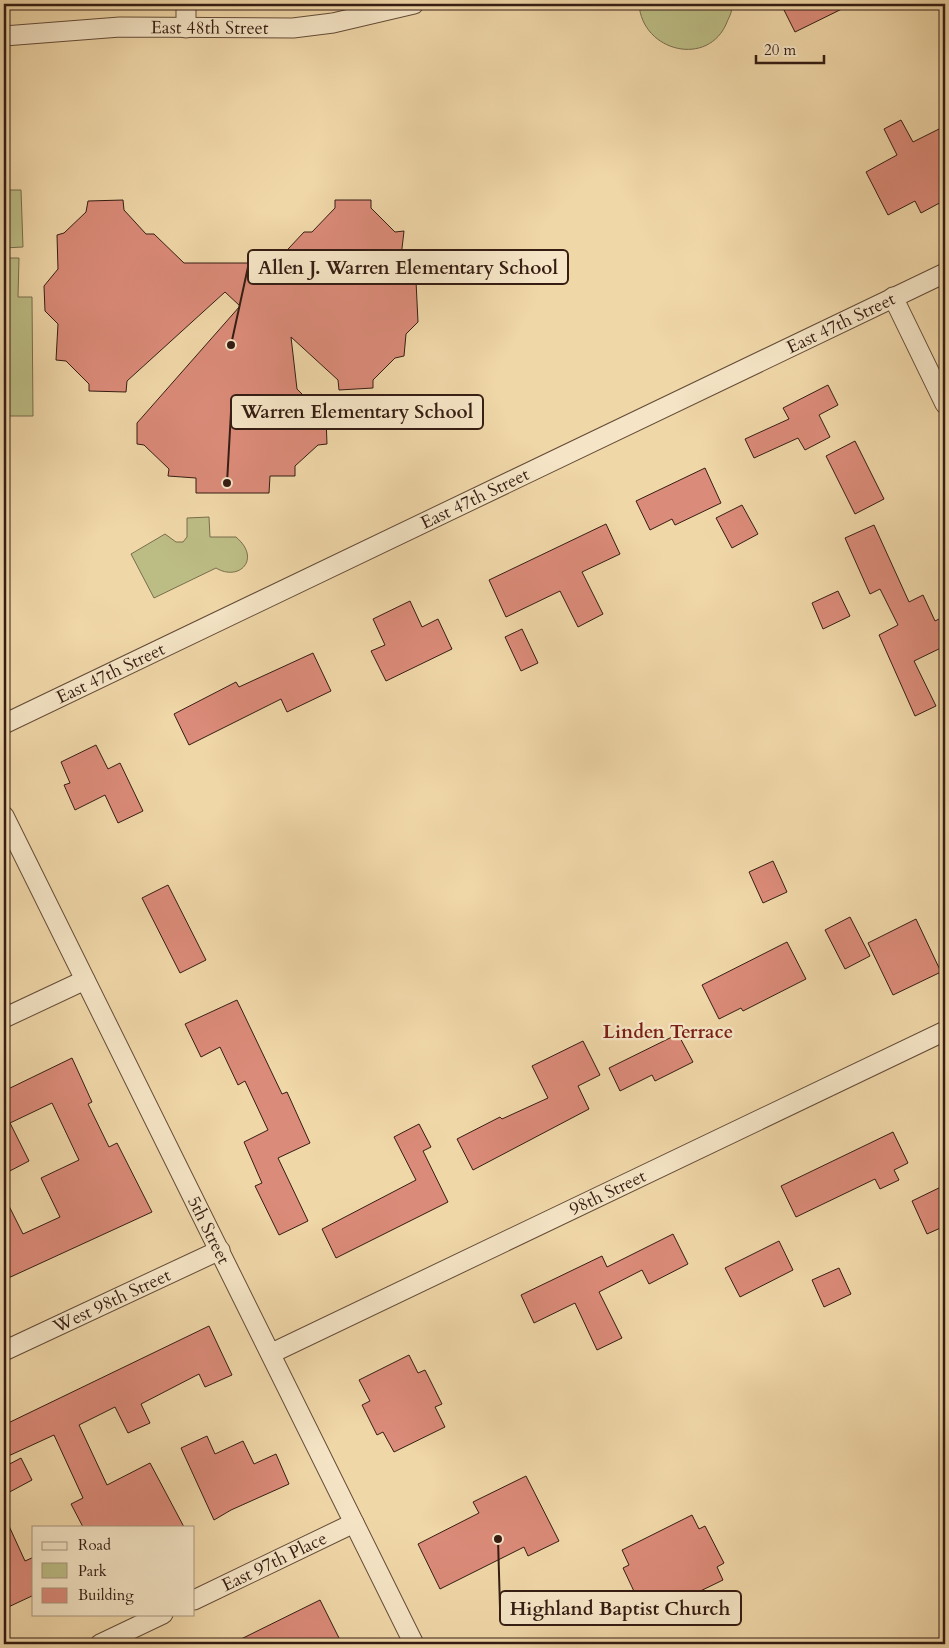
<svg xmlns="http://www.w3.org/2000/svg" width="949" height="1648" font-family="Cardo,serif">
<rect width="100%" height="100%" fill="#f0d7a8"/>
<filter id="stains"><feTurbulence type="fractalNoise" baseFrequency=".004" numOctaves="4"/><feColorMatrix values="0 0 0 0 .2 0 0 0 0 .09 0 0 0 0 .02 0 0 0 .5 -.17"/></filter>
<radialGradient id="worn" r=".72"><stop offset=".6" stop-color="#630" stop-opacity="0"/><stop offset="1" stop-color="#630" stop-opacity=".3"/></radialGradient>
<!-- green -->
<g fill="#bcbd85" stroke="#786d4c">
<path d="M639,4H731C733,11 730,15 727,22C709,68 642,52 639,4Z"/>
<polygon points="4,190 21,190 23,247 4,248"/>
<polygon points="4,258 19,258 18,297 32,297 33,416 4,416"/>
<path d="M209,517L210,537H236C262,559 239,582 216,568L154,598L131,554L165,534L176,542H183L187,537V518Z"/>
</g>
<!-- building -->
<g fill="#db8b79" stroke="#351d13">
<polygon points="781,4 852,4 795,32"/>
<polygon points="901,120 913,142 945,126 945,200 921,213 915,201 888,215 866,172 897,155 884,129"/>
<polygon points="123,200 124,210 146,234 154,234 184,263 275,263 304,232 312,232 335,208 335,200 371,200 371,208 395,232 404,231 400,266 416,281 418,322 406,334 404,356 395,358 373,380 373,388 339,390 338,380 291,337 297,389 326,418 327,444 318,445 295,466 295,476 270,476 269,493 196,493 196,478 168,476 169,469 144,445 137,444 137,423 240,306 225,292 127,381 126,392 89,391 89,384 66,361 56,360 58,324 45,311 44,286 58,269 57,235 64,233 86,212 88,201"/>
<polygon points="828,385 838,405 819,415 830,437 805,450 798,438 754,458 745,439 789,419 783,408"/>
<polygon points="855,441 884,499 855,514 826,456"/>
<polygon points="705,468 721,503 675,525 672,519 650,530 636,501"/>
<polygon points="742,505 758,534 732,548 716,518"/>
<polygon points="606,524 620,554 582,572 603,614 578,627 560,591 506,617 489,580"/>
<polygon points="874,525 909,602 923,595 935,621 945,616 945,646 914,661 936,706 915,716 879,635 898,625 880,589 870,594 845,538"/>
<polygon points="838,591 850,616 823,629 812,603"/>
<polygon points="410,601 422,627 438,619 452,649 386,681 371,651 385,645 373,619"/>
<polygon points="522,629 538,663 521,671 505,637"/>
<polygon points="313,653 331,691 287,712 281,699 189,745 174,714 236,682 239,687"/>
<polygon points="96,745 108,769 120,763 143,811 118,823 105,795 75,810 64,785 70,783 61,762"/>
<polygon points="773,861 787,892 763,903 749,872"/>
<polygon points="168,885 206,960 180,973 142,898"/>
<polygon points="850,917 870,956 845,969 825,930"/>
<polygon points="916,919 941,972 893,995 868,943"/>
<polygon points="787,942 806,979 743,1011 741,1008 719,1019 702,985"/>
<polygon points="237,1000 282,1094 287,1092 310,1143 278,1158 308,1221 279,1235 255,1186 262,1183 244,1142 268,1130 245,1081 238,1085 220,1047 201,1057 185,1024"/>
<polygon points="678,1034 693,1062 655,1081 652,1075 620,1091 609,1068"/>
<polygon points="583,1041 600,1075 578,1086 589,1109 473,1170 457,1139 500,1117 502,1119 548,1098 532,1066"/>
<polygon points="72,1058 92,1102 88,1104 109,1147 117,1143 152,1212 4,1280 4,1196 23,1234 60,1217 41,1178 79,1160 52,1103 10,1123 29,1161 4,1174 4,1091"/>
<polygon points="419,1124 431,1147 423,1151 448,1202 336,1258 322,1229 416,1180 394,1137"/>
<polygon points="893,1132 908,1163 894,1170 899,1180 880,1189 875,1179 796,1217 781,1186"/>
<polygon points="945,1185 945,1226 927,1234 912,1201"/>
<polygon points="673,1234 688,1264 649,1284 642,1270 599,1292 622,1338 597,1350 575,1303 534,1323 521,1295 602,1256 607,1267"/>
<polygon points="779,1241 793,1270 740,1297 725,1268"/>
<polygon points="839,1268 851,1294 824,1307 812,1280"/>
<polygon points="209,1326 232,1375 205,1387 199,1374 141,1404 150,1423 128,1433 115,1407 79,1425 107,1485 150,1463 184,1527 83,1527 71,1504 83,1498 54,1435 4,1458 4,1425"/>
<polygon points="409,1355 418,1373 425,1370 442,1404 435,1407 445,1427 394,1452 383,1432 377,1435 362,1405 370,1401 359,1380"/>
<polygon points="207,1436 215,1454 243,1441 254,1464 276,1454 289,1484 231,1510 214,1520 181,1448"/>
<polygon points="21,1458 32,1480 4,1495 4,1467"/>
<polygon points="526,1476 559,1541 528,1556 524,1547 440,1589 418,1544 479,1513 473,1502"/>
<polygon points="4,1515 25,1561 34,1557 34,1595 4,1609"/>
<polygon points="692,1515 699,1529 705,1526 724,1563 717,1567 723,1580 653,1614 646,1601 640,1604 623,1568 629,1565 622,1550"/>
<polygon points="320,1600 342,1644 231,1644"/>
</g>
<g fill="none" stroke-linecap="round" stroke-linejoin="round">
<!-- street casing -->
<g stroke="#644c38" stroke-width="21">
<g id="street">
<polyline points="186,28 186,4"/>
<path id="s1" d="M4,36L120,27L293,28L333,23L414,4"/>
<polyline points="893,297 945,404"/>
<path id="s2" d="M4,724L945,273"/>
<path id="s3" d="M4,816L414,1644"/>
<polyline points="4,1018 85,980"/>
<path id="s4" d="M4,1351L220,1250"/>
<path id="s5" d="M272,1353L945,1031"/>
<path id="s6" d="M194,1600L354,1523"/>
<polyline points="100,1644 163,1614"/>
</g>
</g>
<!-- street -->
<use href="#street" stroke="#f5e5c6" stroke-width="19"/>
</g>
<g text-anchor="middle" stroke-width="4.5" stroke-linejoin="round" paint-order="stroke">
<!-- street labels -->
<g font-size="18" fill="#351d13" stroke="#f5e5c6">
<text dy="6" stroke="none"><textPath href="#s1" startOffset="206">East 48th Street</textPath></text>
<text dy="6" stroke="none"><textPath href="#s2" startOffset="928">East 47th Street</textPath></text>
<text dy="6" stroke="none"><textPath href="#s2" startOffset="522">East 47th Street</textPath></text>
<text dy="6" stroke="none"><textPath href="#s2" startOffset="118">East 47th Street</textPath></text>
<text dy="6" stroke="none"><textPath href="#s5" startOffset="372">98th Street</textPath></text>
<text dy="6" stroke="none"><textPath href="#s3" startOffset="462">5th Street</textPath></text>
<text dy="6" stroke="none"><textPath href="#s4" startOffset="119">West 98th Street</textPath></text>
<text dy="6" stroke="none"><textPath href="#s6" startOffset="89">East 97th Place</textPath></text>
</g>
<!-- neighbourhood labels -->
<g font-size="19" font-weight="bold" fill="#7a1f14" stroke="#f5e5c6">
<text x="668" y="1038">Linden Terrace</text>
</g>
</g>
<!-- callouts -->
<path fill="none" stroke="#351d13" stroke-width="2" d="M231 345L248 267M227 483L231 412M498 1539L500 1608"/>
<g fill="#351d13" stroke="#f5e5c6" stroke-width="2">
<circle cx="231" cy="345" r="5"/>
<circle cx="227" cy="483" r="5"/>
<circle cx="498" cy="1539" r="5"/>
</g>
<g fill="#f5e5c6" stroke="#351d13" stroke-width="2">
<rect x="248" y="250" width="320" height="34" rx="5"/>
<rect x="231" y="395" width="252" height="34" rx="5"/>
<rect x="500" y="1591" width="241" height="34" rx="5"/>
</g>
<g font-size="19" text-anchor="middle" font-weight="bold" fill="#351d13">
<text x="408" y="274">Allen J. Warren Elementary School</text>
<text x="357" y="418">Warren Elementary School</text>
<text x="620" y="1615">Highland Baptist Church</text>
</g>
<!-- margin -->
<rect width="949" height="1648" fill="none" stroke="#f0d7a8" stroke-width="20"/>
<rect x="5" y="5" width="939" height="1638" fill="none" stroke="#351d13" stroke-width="2.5"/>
<rect x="10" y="10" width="929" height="1628" fill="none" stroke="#351d13"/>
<!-- legend -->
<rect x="32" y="1526" width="162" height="90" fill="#f5e5c6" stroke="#a8957e"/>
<rect x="42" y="1542" width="25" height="8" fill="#f5e5c6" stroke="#a8957e"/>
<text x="78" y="1550" font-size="15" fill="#351d13">Road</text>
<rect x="42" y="1563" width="25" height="15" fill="#bcbd85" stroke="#a8957e"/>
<text x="78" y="1576" font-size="15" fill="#351d13">Park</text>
<rect x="42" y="1588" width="25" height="15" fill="#db8b79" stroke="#a8957e"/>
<text x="78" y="1600" font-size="15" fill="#351d13">Building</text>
<!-- scale -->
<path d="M756 55v8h68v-8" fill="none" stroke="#351d13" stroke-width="2.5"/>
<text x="764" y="55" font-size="15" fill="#351d13" stroke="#f5e5c6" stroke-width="4" paint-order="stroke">20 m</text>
<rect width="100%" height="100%" filter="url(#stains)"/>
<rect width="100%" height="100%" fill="url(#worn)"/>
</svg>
